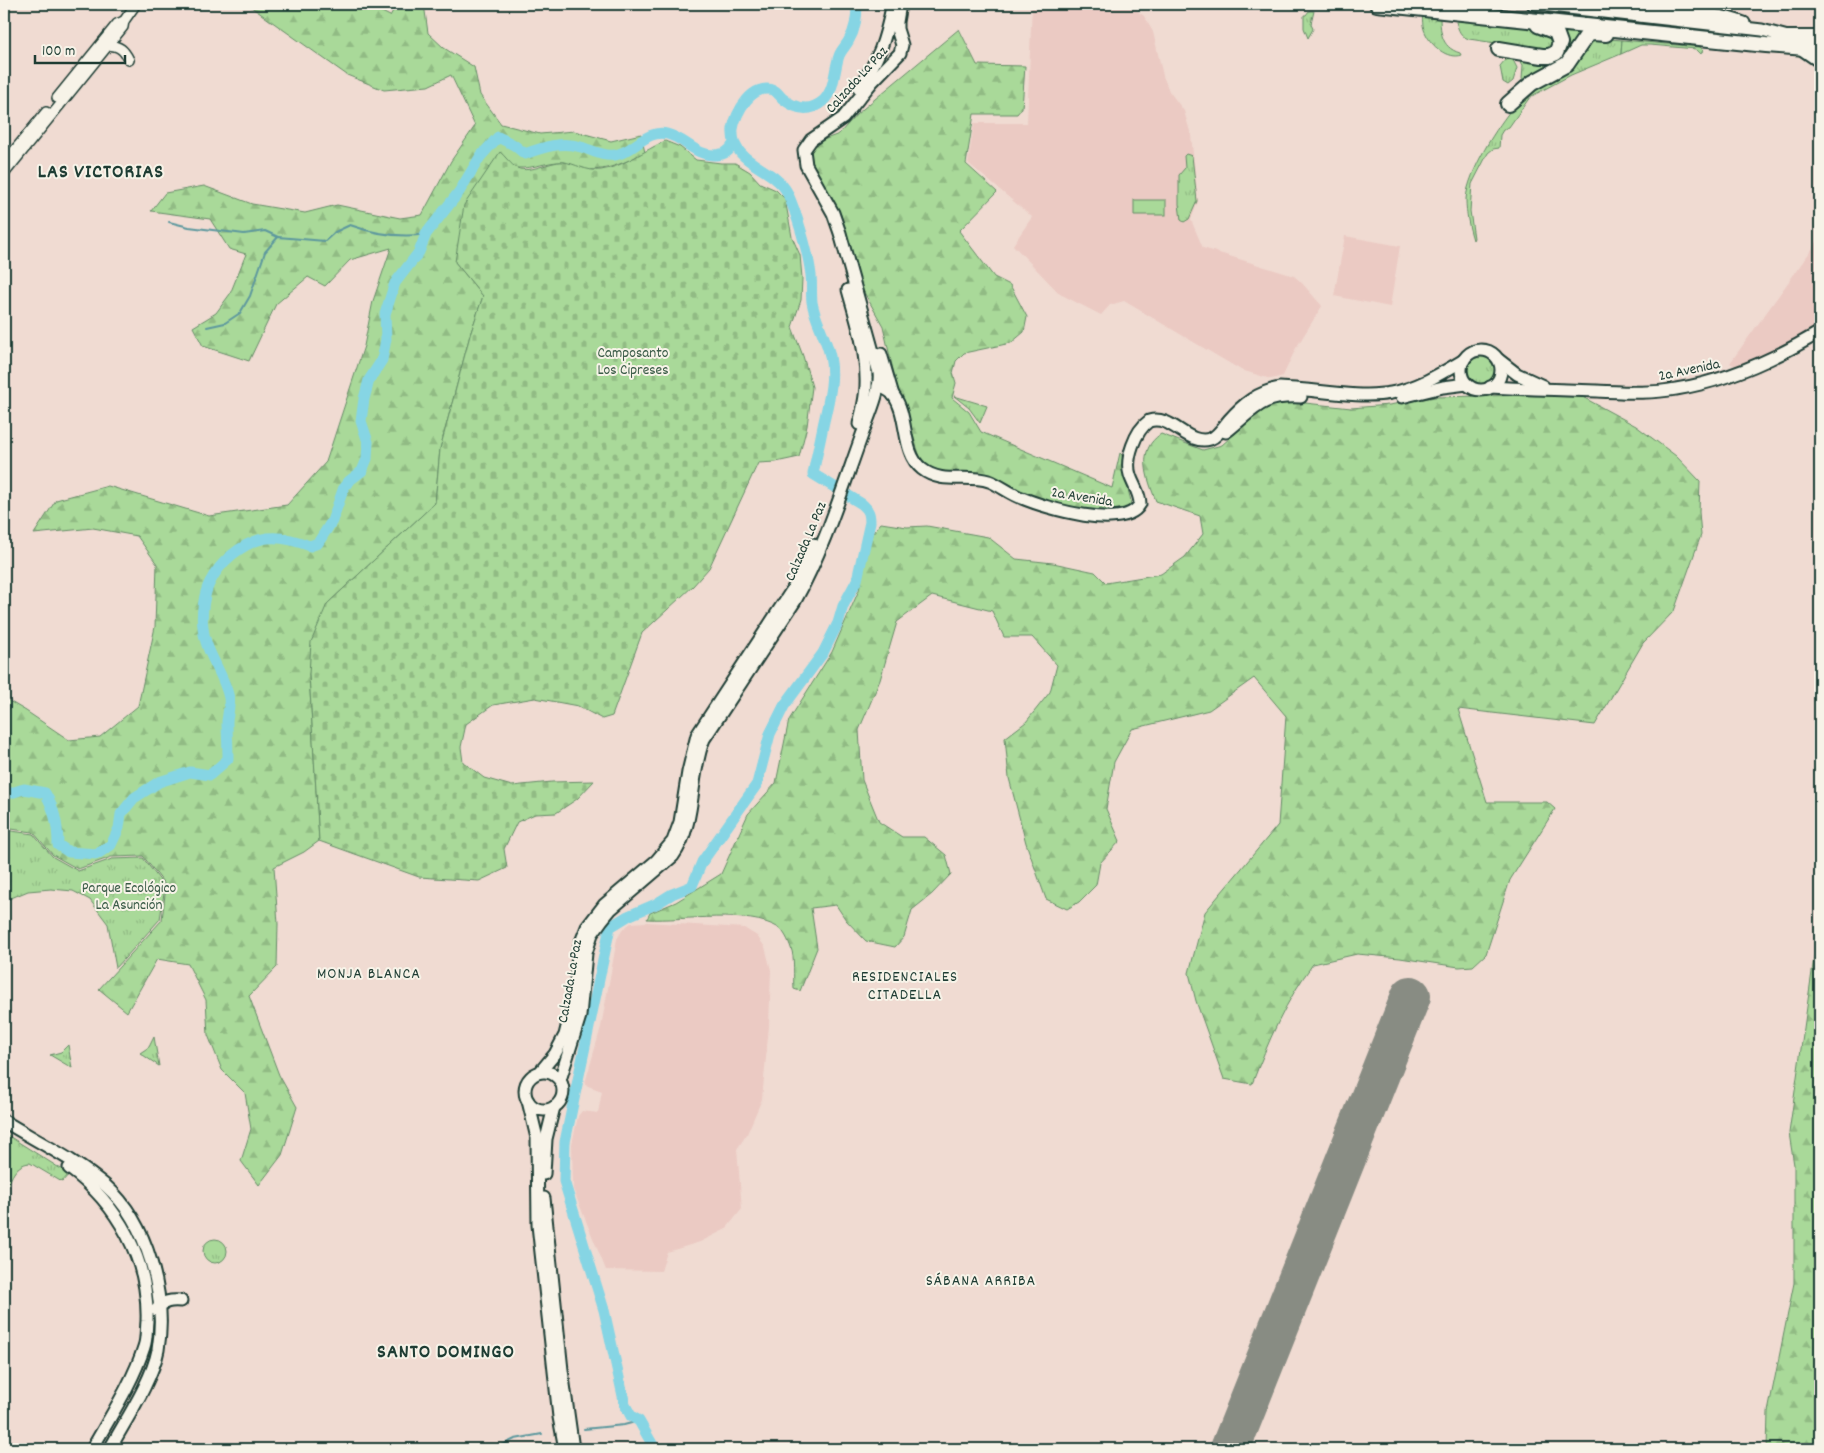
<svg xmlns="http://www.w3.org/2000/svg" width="1824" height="1453" font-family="Dekko,sans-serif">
<defs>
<pattern id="grass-tufts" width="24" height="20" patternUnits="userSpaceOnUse" patternTransform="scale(1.25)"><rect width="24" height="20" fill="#a9d999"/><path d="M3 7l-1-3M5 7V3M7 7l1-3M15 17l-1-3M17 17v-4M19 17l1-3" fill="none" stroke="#91bb84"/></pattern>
<pattern id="forest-firs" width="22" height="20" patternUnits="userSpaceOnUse" patternTransform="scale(1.25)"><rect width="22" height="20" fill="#a9d999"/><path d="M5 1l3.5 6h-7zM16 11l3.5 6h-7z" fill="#91bb84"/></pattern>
<pattern id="cemetery-stones" width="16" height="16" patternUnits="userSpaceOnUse" patternTransform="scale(1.25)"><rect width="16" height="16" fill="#a9d999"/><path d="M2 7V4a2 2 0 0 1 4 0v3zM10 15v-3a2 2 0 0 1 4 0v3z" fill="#91bb84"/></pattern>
</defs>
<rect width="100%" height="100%" fill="#f0dbd2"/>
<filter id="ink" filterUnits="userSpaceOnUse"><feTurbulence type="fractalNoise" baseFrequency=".02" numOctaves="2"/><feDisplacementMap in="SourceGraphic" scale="10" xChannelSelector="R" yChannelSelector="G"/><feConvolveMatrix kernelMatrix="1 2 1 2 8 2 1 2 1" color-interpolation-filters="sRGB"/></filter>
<g filter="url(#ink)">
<!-- built -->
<g fill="#ebcac3">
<polygon points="1032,4 1128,4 1144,16 1153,32 1163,76 1169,91 1184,111 1191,135 1198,201 1191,220 1203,248 1294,276 1301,282 1322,306 1296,348 1283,376 1271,379 1241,370 1124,301 1110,305 1101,315 1060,294 1013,245 1032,217 968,163 974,123 1027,123"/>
<polygon points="1345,236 1400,246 1390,307 1334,296"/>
<polygon points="1820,238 1820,327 1751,363 1735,366 1730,363"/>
<polygon points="646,922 744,928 757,936 765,947 771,970 769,1026 762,1099 747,1134 737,1149 742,1209 726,1229 700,1242 667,1252 661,1271 606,1270 573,1189 572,1144 578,1116 582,1111 598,1113 602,1091 588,1086 585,1083 601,1027 617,939 623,929 631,923"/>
</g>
<!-- grass -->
<g fill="url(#grass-tufts)" stroke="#648b66">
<path d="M1423,10L1440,12C1440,30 1440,47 1460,53L1461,55C1447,60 1431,45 1426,34C1422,27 1422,18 1423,10Z"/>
<polygon points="1309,11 1314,11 1311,24 1313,29 1308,38 1304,28 1304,15 1306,15"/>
<path d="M1460,16L1519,21L1556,38L1549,51L1469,39C1460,36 1459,31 1456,22Z"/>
<path d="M1556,29L1580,30C1573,59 1547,67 1524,80L1522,79L1523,65L1518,57L1551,58Z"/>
<path d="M1595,38L1622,40L1621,54L1571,75L1530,97L1509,127L1503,130L1500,135L1499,148L1493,149L1488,153L1472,184L1470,211L1474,238L1473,240C1469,227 1466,213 1466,199C1468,172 1497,126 1515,105C1521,99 1529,94 1536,89C1545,82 1557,79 1566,73C1579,64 1582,47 1595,38Z"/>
<polygon points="1509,59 1513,60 1517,68 1513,81 1508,85 1503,82 1500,66 1505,60"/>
<polygon points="1186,154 1192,156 1197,201 1189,219 1184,222 1181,220 1179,204 1179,175 1185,168 1184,156"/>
<circle cx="1482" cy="370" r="14"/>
<polygon points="954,396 987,406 980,423 969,408"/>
<polygon points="4,830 33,834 53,857 78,871 112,859 143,858 165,887 160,919 116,968 108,924 90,900 73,891 51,889 28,891 4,901"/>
<polygon points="154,1037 159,1066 140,1053 149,1047"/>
<polygon points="68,1045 72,1068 50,1055 61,1052"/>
<path d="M4,1133L69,1174L62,1182L30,1163C13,1164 9,1184 4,1197Z"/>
<circle cx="215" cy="1251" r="12"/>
</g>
<!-- forest -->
<g fill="url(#forest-firs)" stroke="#648b66">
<path d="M247,4H343L350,6L351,4H379L378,10L390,16L397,4H424L428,33L444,48L474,67L480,95L501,124L540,134L574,131L611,141L641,134L645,153C625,162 604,173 582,169C575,167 570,163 563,162C548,161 534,169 517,168L455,262L483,296L470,335L440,449L435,503L327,604L309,674L319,841L304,852L274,867L278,924L277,967L249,996L279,1075L297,1107L282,1155L259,1185L241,1161L251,1129L245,1093L222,1070L208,1035L206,1000L188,964L157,959L127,1012L99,989L162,920L166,886L143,856L111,857L78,869L53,855L33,832L4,828V698L26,711L69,740L100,737L138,706L155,627L157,564L137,536L93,528L34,534L56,500L108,486L209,516L287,505L326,462L364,346L373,301L391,248L350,260L325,286L308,277L276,304L249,361L203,346L193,327L216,313L230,294L246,254L229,249L210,219L151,211L165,193L204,186L252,204L305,213L337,205L400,218L422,215L451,161L475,126L451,75L428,86L384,90L347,75Z"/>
<polygon points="959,29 977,65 1025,66 1022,108 1017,114 974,114 966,164 997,192 959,231 994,277 1010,285 1027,317 1024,332 1011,343 964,353 956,361 953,373 956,383 952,398 969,412 981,432 1112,488 1120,453 1122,455 1126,482 1131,501 1129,509 1122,513 1078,511 1017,490 944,474 930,468 921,460 896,383 883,326 856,278 841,215 822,180 813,166 810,148 818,142 839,134 857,114"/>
<path d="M1577,394L1636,426L1676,456L1700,481L1699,512L1701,535L1674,611L1643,643L1595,725L1458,709L1487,802H1547L1555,809L1510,880L1486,954L1473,966L1459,967L1400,958L1357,954L1313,964C1286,1000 1268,1042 1252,1084L1224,1079L1196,1001L1189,973L1205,912L1278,825L1286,716L1254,678L1209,710L1132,729L1114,762L1106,809L1120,841L1100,863L1096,885L1079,902L1067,909L1046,899L1026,843L1009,778L1005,738L1026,722L1050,692L1057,665L1032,637H1004L992,611L932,596L897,622L880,680L859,730L862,780L879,822L902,837H924L946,855L951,874L932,894L912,910L904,937L895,947L866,941L846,920L836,905L811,908L817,948L800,991L794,989C793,978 795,957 791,948C789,942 784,931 779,928C748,909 685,921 647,919L650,913L676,902L721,874L748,814L776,783L789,720L832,652L859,590L872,534L881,523L907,527L927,526L988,537L1016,559L1053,563L1095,572L1106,583L1161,574L1185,557L1203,534L1200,516L1156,501C1147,478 1136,450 1161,434L1203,450L1222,445L1257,414L1273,403H1305L1351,408L1389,405L1435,397Z"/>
<polygon points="1820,916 1820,1449 1767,1449 1768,1412 1794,1283 1794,1165 1789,1133"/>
</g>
<!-- cemetery -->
<path fill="url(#cemetery-stones)" stroke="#648b66" d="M665,141L680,147L696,160L721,163H735L750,172L760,183L776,190L785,199L792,237L800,255L802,278L801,300L792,327L803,356L812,387L807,426L799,457L776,462L758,463L709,568L693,586L642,633L612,716L602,719L578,706L535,698L493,705L466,724L461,747L463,762L484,778L512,786L552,782L594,781L577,799L556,813L535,814L517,822L504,849L507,868L479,881L419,877L319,841L309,674L311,642L327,604L435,503L440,449L470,335L483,296L455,262L464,205L500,152C505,156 511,165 517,168C531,174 549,161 563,162C575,163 586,172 601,170C623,167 645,150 665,141Z"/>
<!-- garden -->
<g fill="#a9d999" stroke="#648b66">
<polygon points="1622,40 1700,47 1703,50 1701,54 1696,49 1650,45 1641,45 1621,54"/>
<rect x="1134" y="200" width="32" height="15"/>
</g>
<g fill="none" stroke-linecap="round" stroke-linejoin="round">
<!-- stream -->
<g stroke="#5d989e" stroke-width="2">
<polyline points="169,222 189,227 244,234 265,231 278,237"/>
<path d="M207,327L225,323L240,313L250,296L265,252L278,237L325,241L335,232L350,225C375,234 401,238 426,234"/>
<polyline points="584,1429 624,1425 639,1421"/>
<polyline points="494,1449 515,1439 542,1434"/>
</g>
<!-- river -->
<g stroke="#86d5e4" stroke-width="11">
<path d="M4,795L24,789L45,793C55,809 58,827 58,845L69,852L97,854L111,845L119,828L121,814L134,798L159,782L190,772L210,775L228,759C228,746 227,733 227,721C228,713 230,705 229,698C224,673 205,653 203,627C201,614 204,593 210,582C220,562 241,544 262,539C278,535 295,540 310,546L318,543L332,521L344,487L349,481L362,471L367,459L368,442L361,421L364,399L369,380L382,360L386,339L385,314L395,283L419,252L426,234L459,192L480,157L498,137L514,145L525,154C543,147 562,141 581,147C592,150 602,157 615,155C634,152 646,129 667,134C685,138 695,156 716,155C725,154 729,152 734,143"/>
<path d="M655,1449L639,1421L631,1416L625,1405L604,1310L564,1181L565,1142L610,927L628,916L656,904L672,894L692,886L702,862L757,784L770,734L784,706L823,653L838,623L843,606L857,580L870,522C870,514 869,510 862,504L813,474C816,458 820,442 823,426C828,403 835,380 830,356C826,337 815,321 812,302C811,293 812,284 811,275C808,251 797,214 787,192C774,167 730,164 733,129C735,113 753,81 775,91C777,92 780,96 782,98C795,109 809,113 823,101C835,90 834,70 839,56C841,50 846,46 849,40C856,29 857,16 857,4"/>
</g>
<!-- runway -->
<polyline stroke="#888c83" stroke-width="40" points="1230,1449 1411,996"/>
<!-- highway-tunnel -->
<polyline stroke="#c6bbb2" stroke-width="14" stroke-dasharray="14 7" stroke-linecap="butt" points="1473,6 1574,15 1691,29"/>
<!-- minor casing -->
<g stroke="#1f3d34" stroke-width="12">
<g id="minor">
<path d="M108,45C120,46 124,50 129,60"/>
<polyline points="57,98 117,24 124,21"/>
<polyline points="4,163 46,112"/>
<polyline points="4,174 123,27 124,21 136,4"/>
</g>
</g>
<!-- major casing -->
<g stroke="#1f3d34" stroke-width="15">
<g id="major">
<polyline points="1533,4 1762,30 1788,37"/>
<path d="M1628,4C1666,14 1707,9 1744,23"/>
<path d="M859,88C879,59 885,41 892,7"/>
<path d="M848,290C856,318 866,349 866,378C867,393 863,409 859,424"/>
<circle cx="1481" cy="370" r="20"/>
<polyline points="881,354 893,395"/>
<polyline points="1499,360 1517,374 1543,386"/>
<path d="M878,386C884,388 891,391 894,396C909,417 901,452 922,469C942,485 967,474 989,481C1000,485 1010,494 1022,498C1046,508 1125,532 1140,504C1140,493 1133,485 1130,475C1125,459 1135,431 1149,421C1172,414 1187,446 1210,439C1218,436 1223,427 1229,420C1243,404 1258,392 1280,388C1314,389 1358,399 1391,393C1418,388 1442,373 1464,360"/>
<path d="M1490,387C1526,389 1561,390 1597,391C1623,392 1650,394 1676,389C1728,381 1775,359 1820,332"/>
<polyline points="1402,397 1443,387 1467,384"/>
<path d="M1226,432C1256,408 1261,395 1301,397"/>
<polyline points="540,1072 555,1054 565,1035 575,995 578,953 581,942 587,927 604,905 656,861 673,841 680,822 688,772 697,735 796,584 813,544"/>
<circle cx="544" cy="1091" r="19"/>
<path d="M560,1080L580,1016L586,953L592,934L602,920L611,909L673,856C697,822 689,776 704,739L795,601C824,549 842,490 862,435C868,418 881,390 879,373L840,233L833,213L806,165L804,150L811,140L843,118L872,82L900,53L902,45L897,29V22L900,4"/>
<polyline points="528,1101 537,1138 538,1225 559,1417 565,1449"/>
<path d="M4,1121C38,1142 76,1160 106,1186C148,1223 167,1297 158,1350C152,1381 125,1421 110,1449"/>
<path d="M69,1168C118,1204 149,1260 147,1321C146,1330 147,1339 144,1347C133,1382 110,1417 92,1449"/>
<polyline points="544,1174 546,1139 554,1107"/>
<polyline points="544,1198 562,1370 573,1449"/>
<path d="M156,1310C163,1301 171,1300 181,1301"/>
</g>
</g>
<!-- highway casing -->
<g stroke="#1f3d34" stroke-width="18">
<g id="highway">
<polyline points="1377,4 1766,45 1820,49"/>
<polyline points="1779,38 1820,38"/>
<polyline points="1499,49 1542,56 1549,56 1556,53 1560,43 1556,32 1538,25"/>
<polyline points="1804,49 1820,60"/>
<polyline points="1508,104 1532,83 1567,64 1587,35 1593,33 1606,34"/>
</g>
</g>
<!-- minor -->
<use href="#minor" stroke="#f7f3e8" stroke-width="9"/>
<!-- major -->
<use href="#major" stroke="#f7f3e8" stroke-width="11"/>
<!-- highway -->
<use href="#highway" stroke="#f7f3e8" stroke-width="14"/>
</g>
</g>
<g text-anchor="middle" stroke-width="4" stroke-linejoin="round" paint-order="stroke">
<!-- street labels -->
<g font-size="15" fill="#1f3d34" stroke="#f7f3e8">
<text transform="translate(856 79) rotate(-48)" y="5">Calzada La Paz</text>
<text transform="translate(1689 369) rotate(-12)" y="5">2a Avenida</text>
<text transform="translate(1082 496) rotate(9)" y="5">2a Avenida</text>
<text transform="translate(805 541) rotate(-67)" y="5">Calzada La Paz</text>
<text transform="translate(569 981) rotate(-80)" y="5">Calzada La Paz</text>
</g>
<!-- park labels -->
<g font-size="15" fill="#3b5c48" stroke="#f7f3e8">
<text x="633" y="357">Camposanto<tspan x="633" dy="17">Los Cipreses</tspan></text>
<text x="129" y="892">Parque Ecológico<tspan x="129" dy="17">La Asunción</tspan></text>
</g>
<!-- neighbourhood labels -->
<g font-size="16" letter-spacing="1" fill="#1f3d34" stroke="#f7f3e8">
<text x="369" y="978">MONJA BLANCA</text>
<text x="905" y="981">RESIDENCIALES<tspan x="905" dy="18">CITADELLA</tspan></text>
<text x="981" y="1285">SÁBANA ARRIBA</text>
</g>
<!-- district labels -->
<g font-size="20" font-weight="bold" letter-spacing="1" fill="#1f3d34" stroke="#f7f3e8">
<text x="101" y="177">LAS VICTORIAS</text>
<text x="446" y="1357">SANTO DOMINGO</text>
</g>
</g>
<!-- margin -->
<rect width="1824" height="1453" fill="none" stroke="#f7f3e8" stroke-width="20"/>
<rect x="10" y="10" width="1804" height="1433" fill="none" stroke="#1f3d34" stroke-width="2" filter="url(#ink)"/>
<!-- scale -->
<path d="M35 55v8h90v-8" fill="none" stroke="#1f3d34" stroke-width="2.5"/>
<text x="42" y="55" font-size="15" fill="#1f3d34" stroke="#f7f3e8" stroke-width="4" paint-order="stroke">100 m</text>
</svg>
